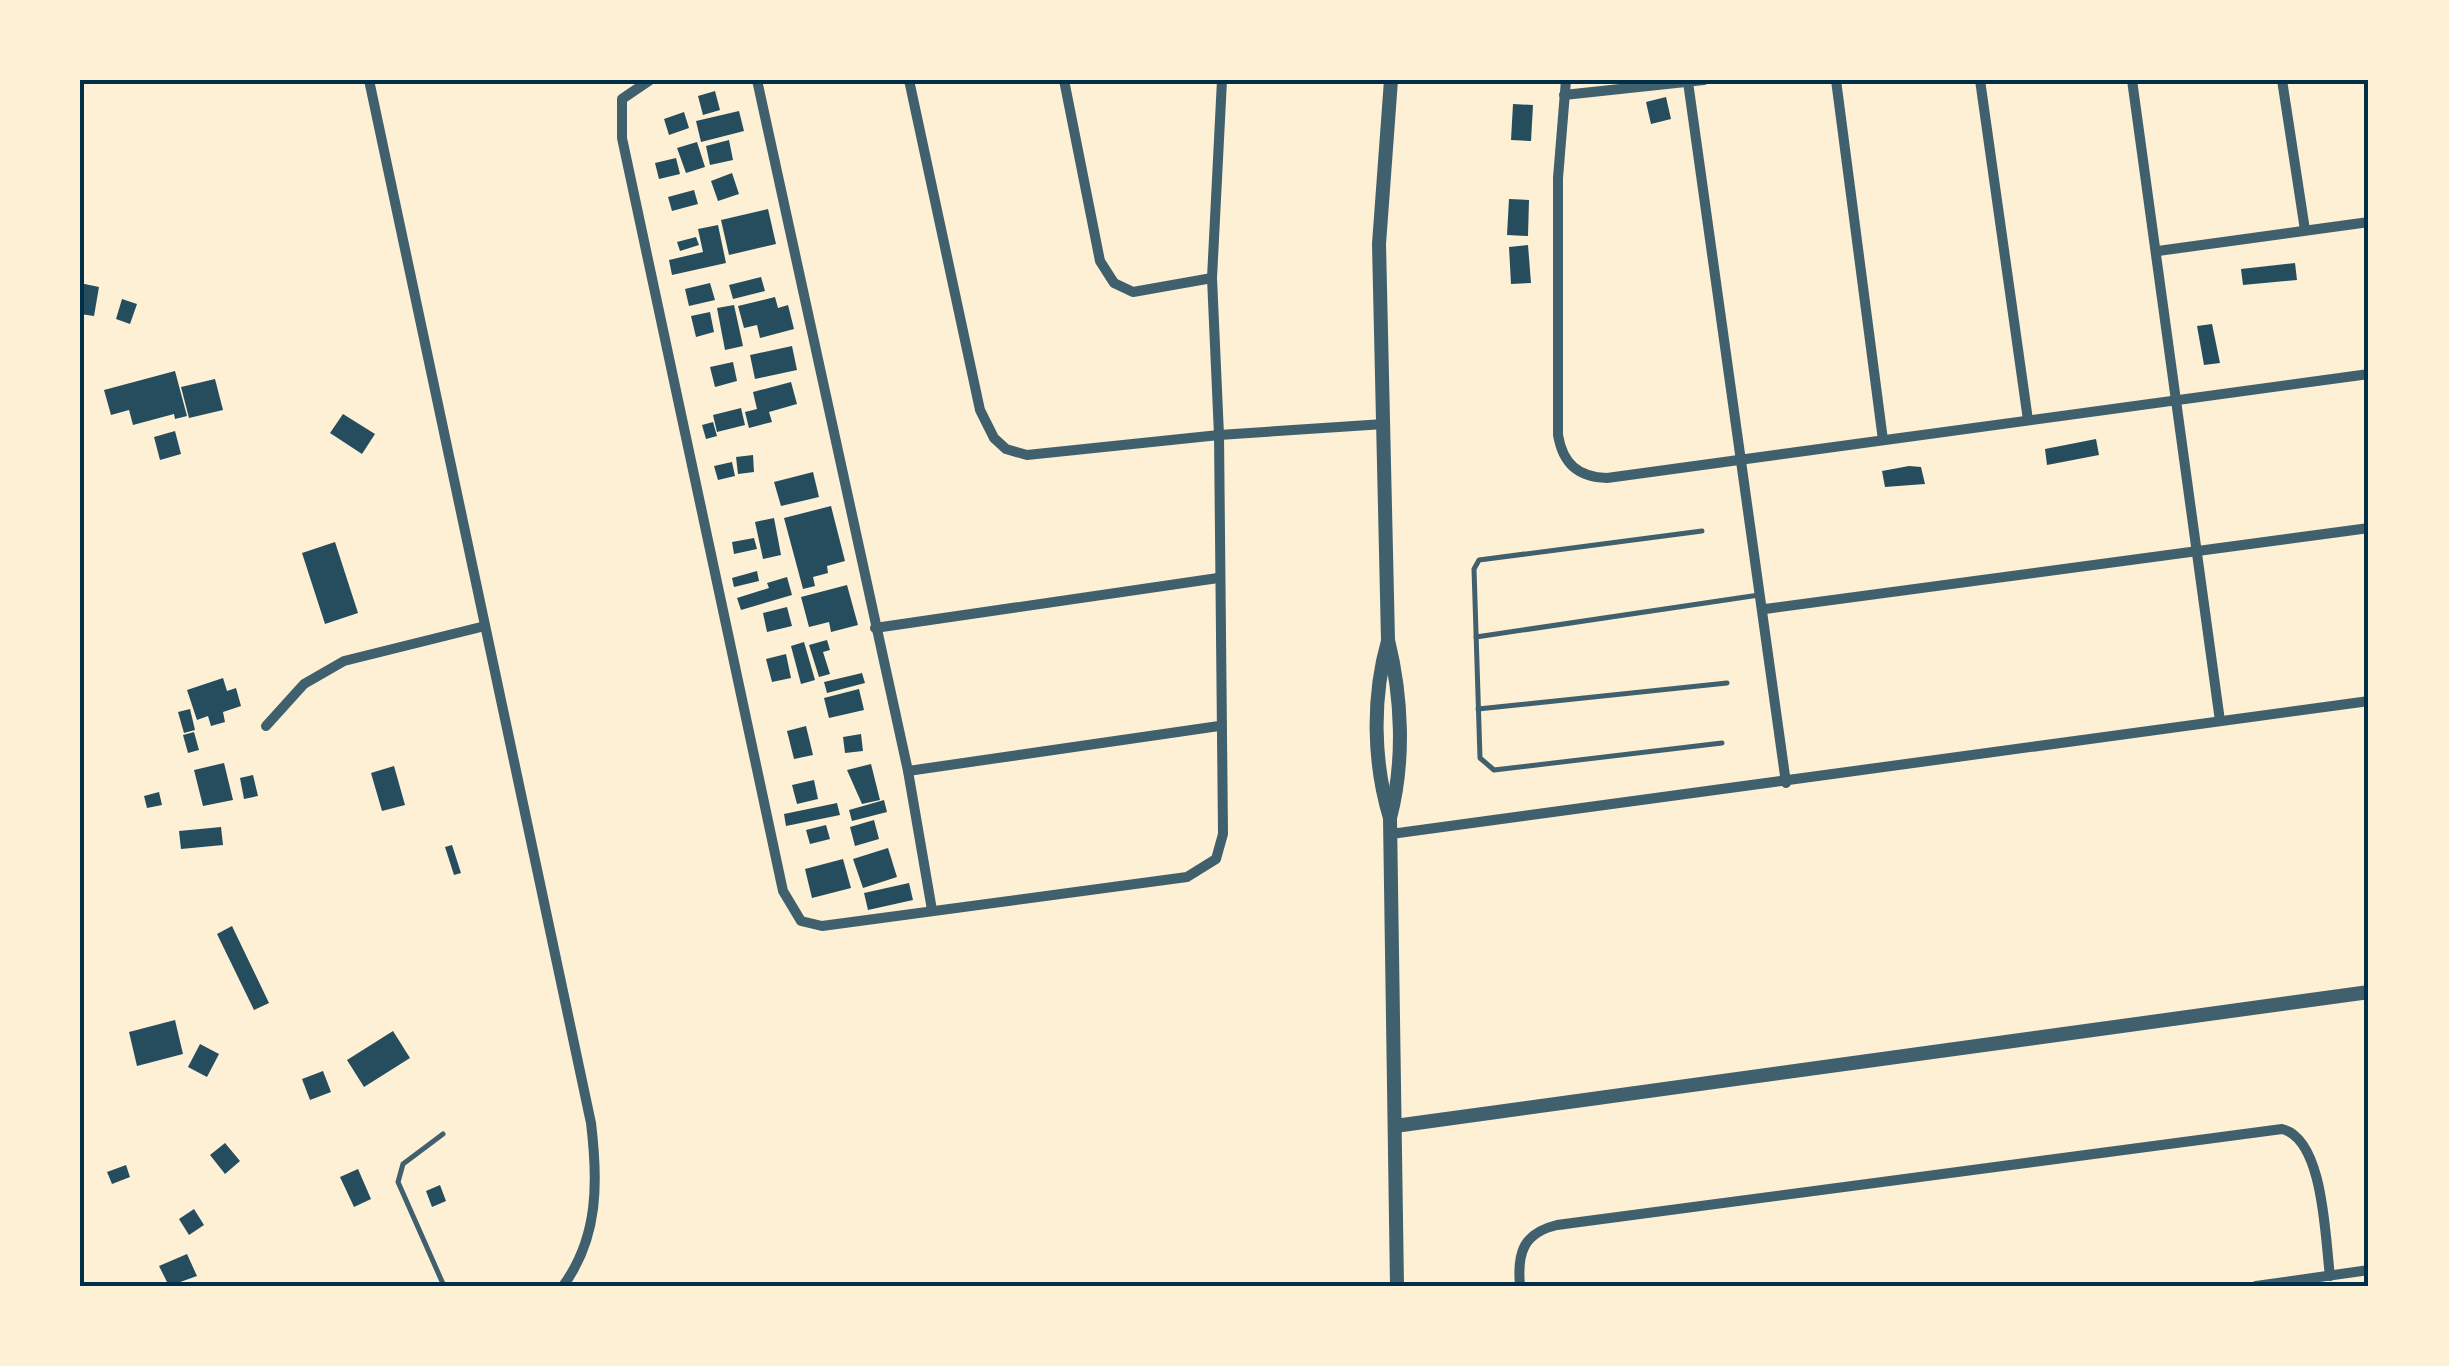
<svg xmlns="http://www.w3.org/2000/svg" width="2449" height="1366" font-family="Ubuntu,sans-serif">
<rect width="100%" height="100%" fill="#fdf0d5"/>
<!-- building -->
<g fill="#264d5e">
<polygon points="715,91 720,110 703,115 698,96"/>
<polygon points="1666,97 1671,119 1651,124 1646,102"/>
<polygon points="1513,104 1533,105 1531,141 1511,140"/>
<polygon points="739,111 744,131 701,142 696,121"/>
<polygon points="684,112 689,128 669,135 664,119"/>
<polygon points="729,140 733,160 710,165 706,146"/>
<polygon points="697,142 705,167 686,173 677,148"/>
<polygon points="676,158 680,174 659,179 655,163"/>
<polygon points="732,173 739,194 718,201 711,181"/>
<polygon points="694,190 698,204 672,211 668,197"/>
<polygon points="1509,199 1529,200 1528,236 1507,235"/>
<polygon points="768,209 776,244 729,255 721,220"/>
<polygon points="718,225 726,263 672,275 669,260 703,252 698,229"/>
<polygon points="696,237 699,245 680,251 677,242"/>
<polygon points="1528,245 1531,283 1511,284 1509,247"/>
<polygon points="2295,263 2297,280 2243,285 2241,269"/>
<polygon points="761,277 765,291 733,299 729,285"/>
<polygon points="80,283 99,287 94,316 80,314"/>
<polygon points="710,283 715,300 689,306 685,289"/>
<polygon points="775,297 778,308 788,305 794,329 760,338 757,325 744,328 738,306"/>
<polygon points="122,299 137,304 130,324 116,319"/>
<polygon points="734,305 743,346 725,350 717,308"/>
<polygon points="710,312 714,332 696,337 691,316"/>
<polygon points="2212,324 2220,363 2204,365 2197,326"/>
<polygon points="792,346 797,370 755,379 750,355"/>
<polygon points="733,362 737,381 715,387 710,367"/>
<polygon points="175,371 187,416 175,419 174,414 133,425 129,410 111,415 104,390"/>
<polygon points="215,379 223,410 189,418 181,387"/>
<polygon points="791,382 797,404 769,412 772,422 749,428 745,412 757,409 753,392"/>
<polygon points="741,408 745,425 717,432 713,415"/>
<polygon points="343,414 375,434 362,454 330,433"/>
<polygon points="713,422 717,436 706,439 702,425"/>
<polygon points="175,431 181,454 160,460 154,437"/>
<polygon points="2096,439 2099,455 2047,465 2045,449"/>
<polygon points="753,455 754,472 738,474 736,457"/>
<polygon points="732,462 735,476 718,480 714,466"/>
<polygon points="1909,466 1921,467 1925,484 1885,487 1882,471"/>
<polygon points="813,472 819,497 781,506 774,482"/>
<polygon points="831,506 845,561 827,566 828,573 813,577 815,586 803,589 784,518"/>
<polygon points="774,518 781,555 763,559 755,522"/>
<polygon points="754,538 757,549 734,554 732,542"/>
<polygon points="335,542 358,613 325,624 302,553"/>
<polygon points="757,571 759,581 734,587 732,578"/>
<polygon points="787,577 792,595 741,610 737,598 769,588 767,583"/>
<polygon points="847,585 858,625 831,632 829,622 809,627 801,597"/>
<polygon points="787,607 792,626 767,632 763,613"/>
<polygon points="827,640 830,650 823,652 830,674 819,677 809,645"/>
<polygon points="804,642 815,680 801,684 791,646"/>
<polygon points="786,654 791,678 772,682 766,659"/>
<polygon points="862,673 865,683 827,693 824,682"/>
<polygon points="223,678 227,691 236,688 241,706 223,712 225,722 211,726 208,716 197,720 187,690"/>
<polygon points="859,689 864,710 829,718 824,698"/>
<polygon points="190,709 195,730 184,733 178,712"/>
<polygon points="806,726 813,755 794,759 787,731"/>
<polygon points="194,732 199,750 188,753 183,735"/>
<polygon points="861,734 863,751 845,753 843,737"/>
<polygon points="224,763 233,800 203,806 194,770"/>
<polygon points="871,764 880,800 862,804 847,770"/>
<polygon points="394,766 405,805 382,811 371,773"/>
<polygon points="253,775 258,796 244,799 240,778"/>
<polygon points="814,780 818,799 797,804 792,785"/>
<polygon points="159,792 162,805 147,808 144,796"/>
<polygon points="884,800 887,812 852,821 849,810"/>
<polygon points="837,803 840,815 786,826 784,814"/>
<polygon points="874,820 879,839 855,846 850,827"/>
<polygon points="826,825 830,839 810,844 806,830"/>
<polygon points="221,827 223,845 181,849 179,831"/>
<polygon points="452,845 461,873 454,875 445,847"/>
<polygon points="888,848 897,877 863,888 853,859"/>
<polygon points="843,859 851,888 812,898 805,869"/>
<polygon points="909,883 913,900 868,910 864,893"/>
<polygon points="232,926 269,1003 254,1010 217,934"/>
<polygon points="175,1020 183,1054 137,1066 129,1032"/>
<polygon points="393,1031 410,1058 364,1087 347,1060"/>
<polygon points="200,1044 219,1054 207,1077 188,1067"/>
<polygon points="323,1071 331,1092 310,1100 302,1079"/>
<polygon points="225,1143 240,1161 225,1174 210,1155"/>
<polygon points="126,1165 130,1177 112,1184 107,1172"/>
<polygon points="358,1169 371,1199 354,1207 340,1177"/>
<polygon points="440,1185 446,1201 432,1207 426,1191"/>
<polygon points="194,1209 204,1225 189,1235 179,1219"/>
<polygon points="187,1254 197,1276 169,1286 159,1266"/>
</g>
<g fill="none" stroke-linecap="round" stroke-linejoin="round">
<!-- service -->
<g stroke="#3f606c" stroke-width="5">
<polyline points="1702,531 1479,560 1474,569 1480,758 1494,770 1722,743"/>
<polyline points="1476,637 1759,595"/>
<polyline points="1478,709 1727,683"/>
<polyline points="443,1134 403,1164 398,1182 444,1286"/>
</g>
<!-- minor -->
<g stroke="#3f606c" stroke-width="10">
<path d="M369,80L591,1123C598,1181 599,1237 563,1286"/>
<polyline points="650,80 622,99 622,138 783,891 801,921 822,926 1187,877 1216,859 1223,834 1219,435 1212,278 1222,80"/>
<polyline points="757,80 908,771 932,910"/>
<polyline points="909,80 980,410 994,438 1006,449 1027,455 1219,435 1384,424"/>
<polyline points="1064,80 1100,261 1114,283 1133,292 1212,278"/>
<path d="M1566,80L1558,178V435C1563,464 1578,477 1607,478L2369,374"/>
<polyline points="1836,80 1883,440"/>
<polyline points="1980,80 2028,420"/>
<polyline points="2132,80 2220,721"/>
<polyline points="2282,80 2305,230"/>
<polyline points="1688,82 1786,783"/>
<polyline points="1564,95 1704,80"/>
<polyline points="2158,251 2369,222"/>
<polyline points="1765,609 2369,528"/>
<polyline points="875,628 1218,578"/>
<polyline points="266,726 304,684 344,661 485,626"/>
<polyline points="908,771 1219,726"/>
<polyline points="1391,834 2369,701"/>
<path d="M1520,1286C1517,1253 1523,1233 1557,1225L2282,1129C2324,1139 2325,1238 2330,1276"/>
<polyline points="2256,1286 2369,1270"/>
</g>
<!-- tertiary -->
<g stroke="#3f606c" stroke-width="14">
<path d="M1388,641C1372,697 1373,762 1390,818L1397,1286"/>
<path d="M1390,818C1405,761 1402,697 1388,640L1379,244L1391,80"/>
<polyline points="1395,1126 2369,992"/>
</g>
</g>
<!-- border -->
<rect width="2449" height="1366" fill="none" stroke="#fdf0d5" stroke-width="165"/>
<rect x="82" y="82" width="2284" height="1202" fill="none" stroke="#003049" stroke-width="4"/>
</svg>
